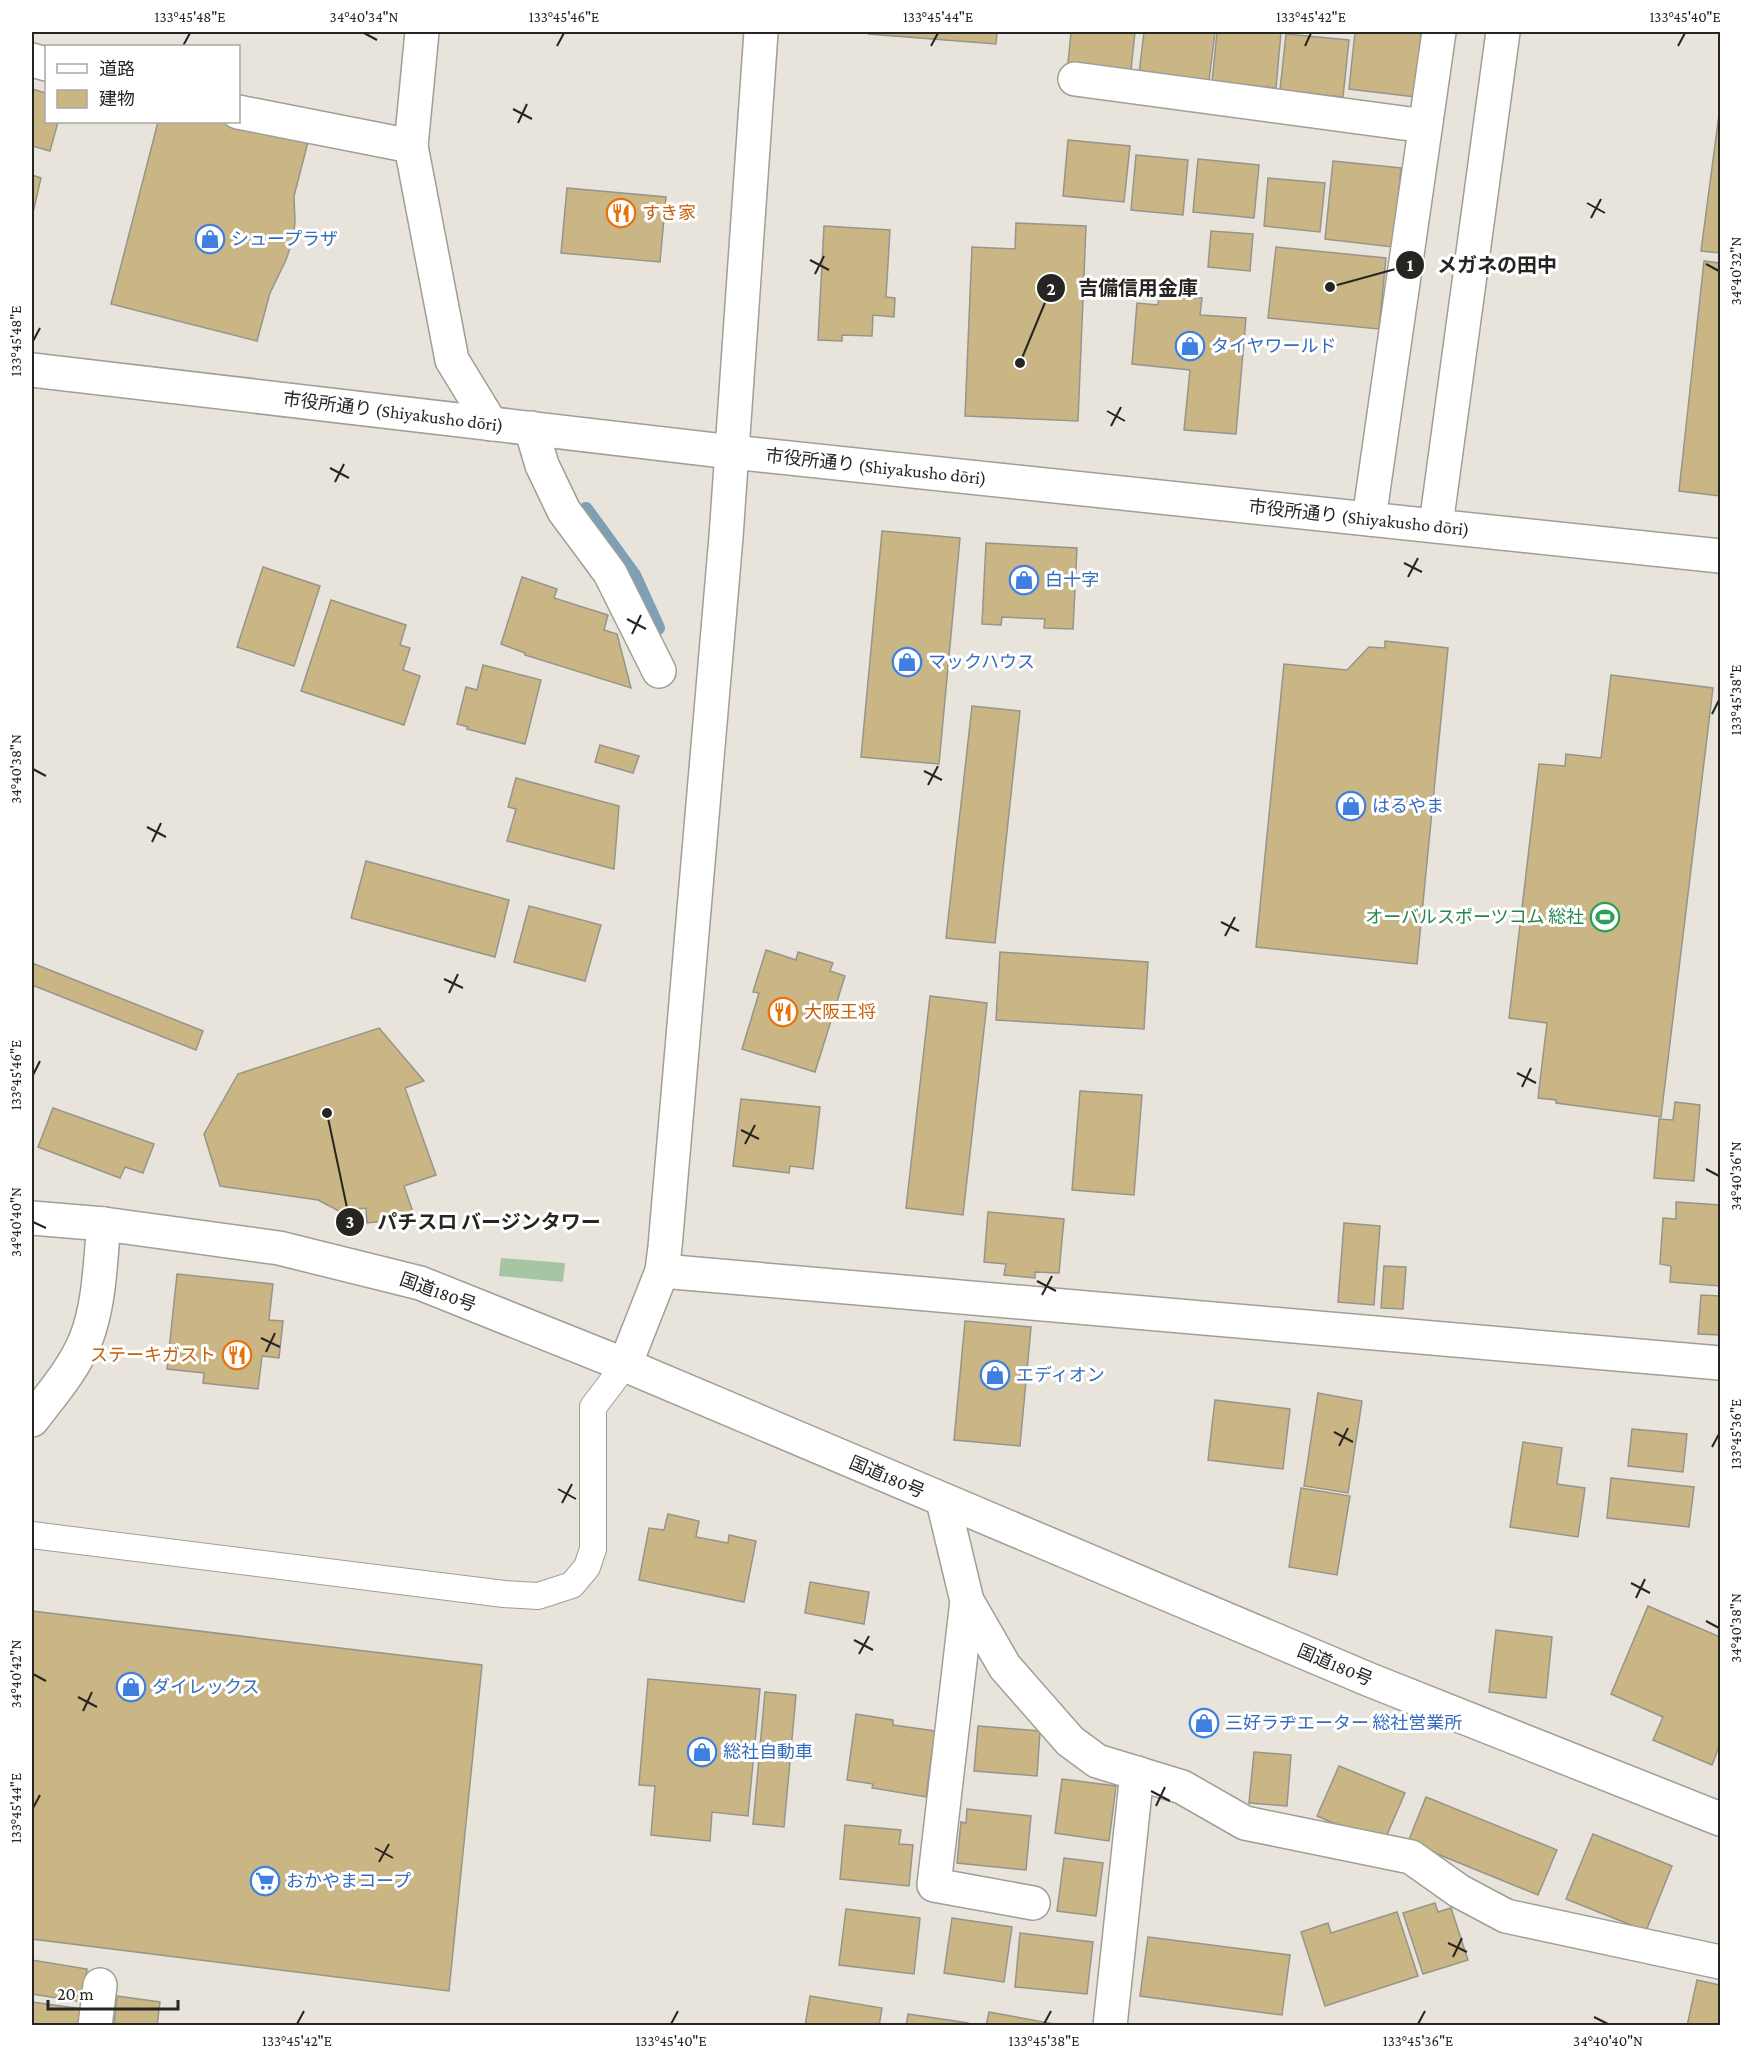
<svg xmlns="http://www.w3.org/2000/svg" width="1752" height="2057" font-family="'Crimson Pro','Noto Sans JP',serif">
<rect width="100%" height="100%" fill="#e8e4db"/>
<!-- green -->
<polygon fill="#a5c5a3" points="501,1258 565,1263 563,1282 499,1276"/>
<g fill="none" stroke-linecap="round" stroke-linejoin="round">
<!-- stream -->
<polyline stroke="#7da0b6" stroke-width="14" points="586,509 634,575 658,628"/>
</g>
<!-- building -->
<g fill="#cab684" stroke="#97948b" stroke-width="1.5">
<polygon points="870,32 997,32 996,44 869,34"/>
<polygon points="1071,32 1135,32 1131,70 1068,63"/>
<polygon points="1144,32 1215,32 1209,81 1139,74"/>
<polygon points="1217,32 1281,32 1276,88 1212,82"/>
<polygon points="1355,32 1421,32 1415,97 1349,89"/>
<polygon points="1286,34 1349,40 1343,97 1280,90"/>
<polygon points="32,89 46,93 46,122 58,122 50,151 32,146"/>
<polygon points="1720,107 1720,253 1701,251"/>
<polygon points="158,122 227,122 308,142 294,196 295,223 292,242 286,260 270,293 257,341 111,304"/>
<polygon points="1068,140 1130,146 1124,202 1063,196"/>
<polygon points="1136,155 1188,160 1183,215 1131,210"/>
<polygon points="1198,159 1259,165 1254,218 1193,212"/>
<polygon points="1333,161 1401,168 1393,247 1325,239"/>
<polygon points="32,175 41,178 32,217"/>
<polygon points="1268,178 1325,183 1320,232 1264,226"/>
<polygon points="567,188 666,197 660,262 561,253"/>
<polygon points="1016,223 1086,226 1078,421 965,416 972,247 1015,249"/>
<polygon points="824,226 890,230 886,297 895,298 894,317 873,315 872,336 842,335 842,341 818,340"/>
<polygon points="1211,231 1253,234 1250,271 1208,267"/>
<polygon points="1276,247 1386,258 1379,329 1268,318"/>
<polygon points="1704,261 1720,263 1720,496 1679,491"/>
<polygon points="1159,294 1202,298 1200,315 1246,318 1236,434 1184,430 1190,370 1132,364 1137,303 1158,305"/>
<polygon points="882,531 960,538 939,764 861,757"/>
<polygon points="986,543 1077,548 1073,629 1044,628 1045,619 1002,617 1001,625 982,624"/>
<polygon points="263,567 320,586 294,666 237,647"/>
<polygon points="522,577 557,589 554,598 608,615 604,630 617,634 631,688 525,655 525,653 501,644"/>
<polygon points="331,600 406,625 400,645 410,648 403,670 420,676 404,725 301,691"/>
<polygon points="1385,641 1448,648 1417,964 1256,947 1284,664 1347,670 1369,647 1385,648"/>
<polygon points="483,665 541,680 525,744 467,729 468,727 457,724 466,687 477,690"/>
<polygon points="1611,675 1713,688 1661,1117 1556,1103 1556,1100 1538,1098 1547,1023 1509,1018 1539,764 1565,766 1566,754 1601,758"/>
<polygon points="972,706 1020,711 995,943 946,938"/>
<polygon points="600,745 639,756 633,773 595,762"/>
<polygon points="516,778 619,806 614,869 507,841 516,809 508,807"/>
<polygon points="366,861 509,900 495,957 351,918"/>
<polygon points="529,906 601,925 585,981 514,962"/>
<polygon points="766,950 796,960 798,952 833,963 830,971 845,976 815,1072 742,1049 759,993 753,992"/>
<polygon points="1000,952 1148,962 1144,1029 996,1020"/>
<polygon points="32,963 203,1031 196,1050 32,985"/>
<polygon points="930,996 987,1003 963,1215 906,1208"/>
<polygon points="379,1028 424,1081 405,1088 436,1175 404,1186 415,1218 367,1223 366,1208 339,1211 318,1200 220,1186 204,1134 238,1074"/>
<polygon points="1080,1091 1142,1095 1134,1195 1072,1190"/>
<polygon points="741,1099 820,1107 813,1169 790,1166 789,1173 733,1166"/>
<polygon points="1675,1102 1700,1105 1694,1181 1654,1178 1659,1119 1673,1120"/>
<polygon points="53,1108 154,1144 143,1173 125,1167 120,1178 38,1147"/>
<polygon points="1676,1202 1720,1205 1720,1286 1670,1282 1671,1266 1660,1264 1663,1218 1676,1219"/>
<polygon points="988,1212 1064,1219 1059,1273 1035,1272 1035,1278 1004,1275 1006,1264 984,1262"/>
<polygon points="1344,1223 1380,1226 1374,1305 1338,1302"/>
<polygon points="1384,1266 1406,1267 1403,1309 1381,1308"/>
<polygon points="177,1274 273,1284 269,1320 283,1321 279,1358 262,1356 258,1389 203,1383 204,1373 167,1369"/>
<polygon points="1701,1295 1720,1296 1720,1335 1698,1334"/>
<polygon points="965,1321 1031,1327 1020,1446 954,1440"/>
<polygon points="1318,1393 1362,1401 1348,1493 1304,1486"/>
<polygon points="1215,1400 1290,1409 1283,1469 1208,1460"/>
<polygon points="1632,1429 1687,1434 1683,1472 1628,1466"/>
<polygon points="1523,1442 1562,1448 1557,1484 1585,1488 1578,1537 1510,1527"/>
<polygon points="1611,1478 1694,1487 1689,1527 1607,1518"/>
<polygon points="1301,1488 1350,1496 1337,1575 1289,1567"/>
<polygon points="668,1514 699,1521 696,1537 728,1543 729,1535 756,1541 744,1602 639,1580 649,1528 664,1530"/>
<polygon points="810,1582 869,1592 864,1624 805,1613"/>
<polygon points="1648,1606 1720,1637 1720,1744 1712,1765 1653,1740 1663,1717 1611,1694"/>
<polygon points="32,1611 482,1665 449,1991 32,1939"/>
<polygon points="1496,1630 1552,1637 1546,1698 1489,1692"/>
<polygon points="648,1679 760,1689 748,1816 712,1812 710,1841 651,1835 655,1786 639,1785"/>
<polygon points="765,1692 796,1695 784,1827 753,1824"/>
<polygon points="856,1714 893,1720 893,1725 935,1731 926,1797 872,1788 873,1784 847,1780"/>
<polygon points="978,1726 1040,1731 1037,1776 974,1771"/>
<polygon points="1254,1752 1291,1755 1287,1806 1249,1803"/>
<polygon points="1339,1766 1405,1793 1383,1844 1317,1816"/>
<polygon points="1062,1779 1116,1786 1109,1841 1055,1833"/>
<polygon points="1426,1797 1557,1850 1538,1895 1408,1842"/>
<polygon points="967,1809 1031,1816 1026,1870 957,1863 961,1822 966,1823"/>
<polygon points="845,1825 901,1830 899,1844 913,1845 909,1886 840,1879"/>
<polygon points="1593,1834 1672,1866 1646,1931 1566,1899"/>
<polygon points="1064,1858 1103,1863 1096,1916 1057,1911"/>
<polygon points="1435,1903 1438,1912 1451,1908 1468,1960 1423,1974 1403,1913"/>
<polygon points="846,1909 920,1918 914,1974 839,1965"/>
<polygon points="1397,1912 1418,1976 1325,2006 1301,1932 1328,1923 1331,1933"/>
<polygon points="952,1918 1012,1927 1004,1982 944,1973"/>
<polygon points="1020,1933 1093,1942 1087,1994 1015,1987"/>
<polygon points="1148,1937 1290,1955 1282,2015 1140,1996"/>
<polygon points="32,1960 87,1969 83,2002 32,1994"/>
<polygon points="1697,1980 1720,1985 1720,2026 1687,2026"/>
<polygon points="117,1996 160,2002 157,2026 114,2026"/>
<polygon points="810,1996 882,2008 879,2026 805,2026"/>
<polygon points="32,2002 82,2009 79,2026 32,2026"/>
<polygon points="989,2012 1065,2026 986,2026"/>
<polygon points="908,2014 968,2023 968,2026 906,2026"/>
</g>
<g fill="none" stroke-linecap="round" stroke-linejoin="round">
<!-- service casing -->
<g stroke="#a19e95" stroke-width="28">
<polyline id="service" points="32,1535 504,1594 538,1596 572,1585 587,1567 593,1549 593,1407 625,1365"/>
</g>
<!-- minor casing -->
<g stroke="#a19e95" stroke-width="36">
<g id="minor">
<polyline points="422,32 411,146 452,360 491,424"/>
<polyline points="32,60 46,64"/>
<polyline points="1075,79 1425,126"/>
<polyline points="238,112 411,146"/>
<polyline points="531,428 542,465 564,511 610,573 659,671"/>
<polyline points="1369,519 1439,32"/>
<polyline points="1436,525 1503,32"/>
<polyline points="662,1271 1720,1363"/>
<path d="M32,1420C51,1395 74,1369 86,1339C100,1303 100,1261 104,1224"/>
<polyline points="943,1501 967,1601 1005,1667 1070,1741 1097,1761 1182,1787 1245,1823 1411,1857 1459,1891 1506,1916 1720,1962"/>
<polyline points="967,1601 934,1885 1033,1903"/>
<polyline points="95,2026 100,1985"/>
<polyline points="1110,2026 1137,1773"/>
</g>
</g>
<!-- tertiary casing -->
<g stroke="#a19e95" stroke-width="36">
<g id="tertiary">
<polyline points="32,370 732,452 1720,556"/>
<polyline points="625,1365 662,1271 665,1247 726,537 761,32"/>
</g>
</g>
<!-- trunk casing -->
<g stroke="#a19e95" stroke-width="36">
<polyline id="trunk" points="32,1218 104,1224 279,1248 420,1283 625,1365 1370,1680 1720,1819"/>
</g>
<!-- service -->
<use href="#service" stroke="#fff" stroke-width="26"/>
<!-- minor -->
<use href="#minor" stroke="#fff" stroke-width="33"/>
<!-- tertiary -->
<use href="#tertiary" stroke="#fff" stroke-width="33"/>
<!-- trunk -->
<use href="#trunk" stroke="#fff" stroke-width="33"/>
</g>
<!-- ticks -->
<path fill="none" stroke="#272522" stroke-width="2" d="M364,33L377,40M183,46L190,33M557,46L564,33M931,46L938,33M1305,46L1311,33M1678,46L1685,33M513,109L532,119M518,123L527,104M1587,203L1605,213M1591,218L1601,199M810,260L829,270M1706,264L1719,271M815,274L824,256M33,341L40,328M1107,411L1125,421M1111,426L1121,407M330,468L349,478M335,482L344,464M1404,563L1422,572M1408,577L1418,558M627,619L646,629M632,634L641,615M1712,714L1719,700M33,769L46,776M924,771L942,780M928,785L938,766M147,827L166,837M152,842L161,823M1221,922L1239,931M1225,936L1235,917M444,979L463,988M449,993L458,974M1517,1073L1536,1083M33,1075L40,1061M1522,1087L1531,1068M741,1130L759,1139M745,1144L755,1125M1706,1169L1719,1176M33,1222L46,1228M1037,1281L1056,1291M1042,1295L1052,1276M261,1338L280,1347M266,1352L275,1333M1334,1432L1353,1442M1339,1446L1348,1428M1712,1447L1719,1434M558,1489L576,1499M562,1503L572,1484M1631,1583L1650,1593M1636,1598L1645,1579M1706,1621L1719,1628M854,1640L873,1650M859,1654L869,1636M33,1674L46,1681M78,1697L97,1707M83,1711L92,1692M1151,1791L1170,1801M1156,1806L1165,1787M33,1808L40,1795M375,1848L393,1858M379,1862L389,1844M1448,1943L1467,1952M1453,1957L1462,1938M1594,2017L1608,2024M297,2024L304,2011M671,2024L678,2011M1044,2024L1051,2011M1418,2024L1425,2011"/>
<!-- icons -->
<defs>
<g id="restaurant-ring" transform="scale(1.5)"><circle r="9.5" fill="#fff" stroke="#e8710a" stroke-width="1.5"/><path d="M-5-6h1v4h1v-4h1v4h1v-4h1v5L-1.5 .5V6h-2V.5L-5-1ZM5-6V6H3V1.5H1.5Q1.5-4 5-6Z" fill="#e8710a"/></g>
<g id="shop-ring" transform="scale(1.5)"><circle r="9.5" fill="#fff" stroke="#3f7fe0" stroke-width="1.5"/><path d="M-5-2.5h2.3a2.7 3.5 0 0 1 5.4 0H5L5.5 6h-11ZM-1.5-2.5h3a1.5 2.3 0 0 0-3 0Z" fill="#3f7fe0"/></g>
<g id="stadium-ring" transform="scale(1.5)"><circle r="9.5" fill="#fff" stroke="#2e9e5b" stroke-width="1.5"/><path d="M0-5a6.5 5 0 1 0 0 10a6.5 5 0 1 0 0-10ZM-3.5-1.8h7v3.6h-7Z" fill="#2e9e5b"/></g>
<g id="supermarket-ring" transform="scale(1.5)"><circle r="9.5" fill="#fff" stroke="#3f7fe0" stroke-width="1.5"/><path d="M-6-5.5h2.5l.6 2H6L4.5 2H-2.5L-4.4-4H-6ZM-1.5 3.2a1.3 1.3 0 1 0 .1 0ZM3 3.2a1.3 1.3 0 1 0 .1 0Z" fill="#3f7fe0"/></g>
</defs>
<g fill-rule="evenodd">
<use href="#restaurant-ring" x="621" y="213"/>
<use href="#shop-ring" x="210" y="239"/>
<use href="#shop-ring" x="1190" y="346"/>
<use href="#shop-ring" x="1024" y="580"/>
<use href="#shop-ring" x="907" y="662"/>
<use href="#shop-ring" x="1351" y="806"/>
<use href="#stadium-ring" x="1605" y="917"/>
<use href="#restaurant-ring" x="783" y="1012"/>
<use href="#restaurant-ring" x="237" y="1355"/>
<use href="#shop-ring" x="995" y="1375"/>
<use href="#shop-ring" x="131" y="1687"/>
<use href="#shop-ring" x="1204" y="1723"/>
<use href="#shop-ring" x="702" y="1752"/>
<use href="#supermarket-ring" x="265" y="1881"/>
</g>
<g text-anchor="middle" stroke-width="6" stroke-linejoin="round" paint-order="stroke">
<!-- food labels -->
<g font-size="18" fill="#c56008" stroke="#fff" text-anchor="start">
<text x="642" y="219">すき家</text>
<text x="804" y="1018">大阪王将</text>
<text x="216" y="1361" text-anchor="end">ステーキガスト</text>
</g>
<!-- shop labels -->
<g font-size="18" fill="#366cbe" stroke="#fff" text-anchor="start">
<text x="231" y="245">シュープラザ</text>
<text x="1211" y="352">タイヤワールド</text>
<text x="1045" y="586">白十字</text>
<text x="928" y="668">マックハウス</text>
<text x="1372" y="812">はるやま</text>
<text x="1016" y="1381">エディオン</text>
<text x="152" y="1693">ダイレックス</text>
<text x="1225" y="1729">三好ラヂエーター 総社営業所</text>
<text x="723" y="1758">総社自動車</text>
<text x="286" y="1887">おかやまコープ</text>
</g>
<!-- street labels -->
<g font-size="18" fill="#272522" stroke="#fff">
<text transform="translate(393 412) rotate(7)" y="6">市役所通り (Shiyakusho dōri)</text>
<text transform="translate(876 467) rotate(6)" y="6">市役所通り (Shiyakusho dōri)</text>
<text transform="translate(1359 518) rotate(6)" y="6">市役所通り (Shiyakusho dōri)</text>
<text transform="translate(438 1292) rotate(20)" y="6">国道180号</text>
<text transform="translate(887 1477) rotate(23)" y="6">国道180号</text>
<text transform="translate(1335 1665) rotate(23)" y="6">国道180号</text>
</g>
<!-- leisure labels -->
<g font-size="18" fill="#27864d" stroke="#fff" text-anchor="end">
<text x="1584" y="923">オーバルスポーツコム 総社</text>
</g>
</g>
<!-- callouts -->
<path fill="none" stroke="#272522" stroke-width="2" d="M1330 287L1410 265M1020 363L1051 288M327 1113L350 1222"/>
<g fill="#272522" stroke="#fff" stroke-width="2">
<circle cx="1330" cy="287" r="6"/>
<circle cx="1020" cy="363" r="6"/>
<circle cx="327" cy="1113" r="6"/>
<circle cx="1410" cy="265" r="15"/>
<circle cx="1051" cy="288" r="15"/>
<circle cx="350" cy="1222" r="15"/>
</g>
<g font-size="18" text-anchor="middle" font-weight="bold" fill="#fff">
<text x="1410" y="271">1</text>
<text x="1051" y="295">2</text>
<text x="350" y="1228">3</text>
</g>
<g font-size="20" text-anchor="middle" font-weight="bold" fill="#272522" stroke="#fff" stroke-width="6" stroke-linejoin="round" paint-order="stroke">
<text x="1497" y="272">メガネの田中</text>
<text x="1138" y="295">吉備信用金庫</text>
<text x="489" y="1229">パチスロ バージンタワー</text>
</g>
<!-- border -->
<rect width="1752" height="2057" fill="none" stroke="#ffffff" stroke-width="66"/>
<!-- legend -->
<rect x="45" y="45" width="195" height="78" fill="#ffffff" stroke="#a9a8a7" stroke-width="1.5"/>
<rect x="57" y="64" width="30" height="9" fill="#ffffff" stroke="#a9a8a7" stroke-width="1.5"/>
<text x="99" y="75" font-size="18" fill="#272522">道路</text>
<rect x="57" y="90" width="30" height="18" fill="#cab684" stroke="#a9a8a7" stroke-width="1.5"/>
<text x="99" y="105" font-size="18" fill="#272522">建物</text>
<!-- scale -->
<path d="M48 2000v9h130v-9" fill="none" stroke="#272522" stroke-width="3"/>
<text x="57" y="2000" font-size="18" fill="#272522" stroke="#ffffff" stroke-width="4.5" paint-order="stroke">20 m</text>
<rect x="33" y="33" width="1686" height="1991" fill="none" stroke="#272522" stroke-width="2"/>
<g font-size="15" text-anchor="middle" fill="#272522">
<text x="190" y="22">133°45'48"E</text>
<text x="364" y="22">34°40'34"N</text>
<text x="564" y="22">133°45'46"E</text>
<text x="938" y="22">133°45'44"E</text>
<text x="1311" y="22">133°45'42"E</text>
<text x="1685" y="22">133°45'40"E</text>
<text transform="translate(1736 271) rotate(-90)" y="5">34°40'32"N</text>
<text transform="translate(16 341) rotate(-90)" y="5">133°45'48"E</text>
<text transform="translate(1736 700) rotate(-90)" y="5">133°45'38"E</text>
<text transform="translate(16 769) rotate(-90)" y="5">34°40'38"N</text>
<text transform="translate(16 1075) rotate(-90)" y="5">133°45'46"E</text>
<text transform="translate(1736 1176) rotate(-90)" y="5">34°40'36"N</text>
<text transform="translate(16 1222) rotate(-90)" y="5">34°40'40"N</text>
<text transform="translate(1736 1434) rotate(-90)" y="5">133°45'36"E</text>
<text transform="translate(1736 1628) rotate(-90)" y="5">34°40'38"N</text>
<text transform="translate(16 1674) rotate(-90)" y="5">34°40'42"N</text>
<text transform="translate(16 1808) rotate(-90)" y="5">133°45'44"E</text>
<text x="297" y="2046">133°45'42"E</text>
<text x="671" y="2046">133°45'40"E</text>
<text x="1044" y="2046">133°45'38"E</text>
<text x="1418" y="2046">133°45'36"E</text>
<text x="1608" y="2046">34°40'40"N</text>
</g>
</svg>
